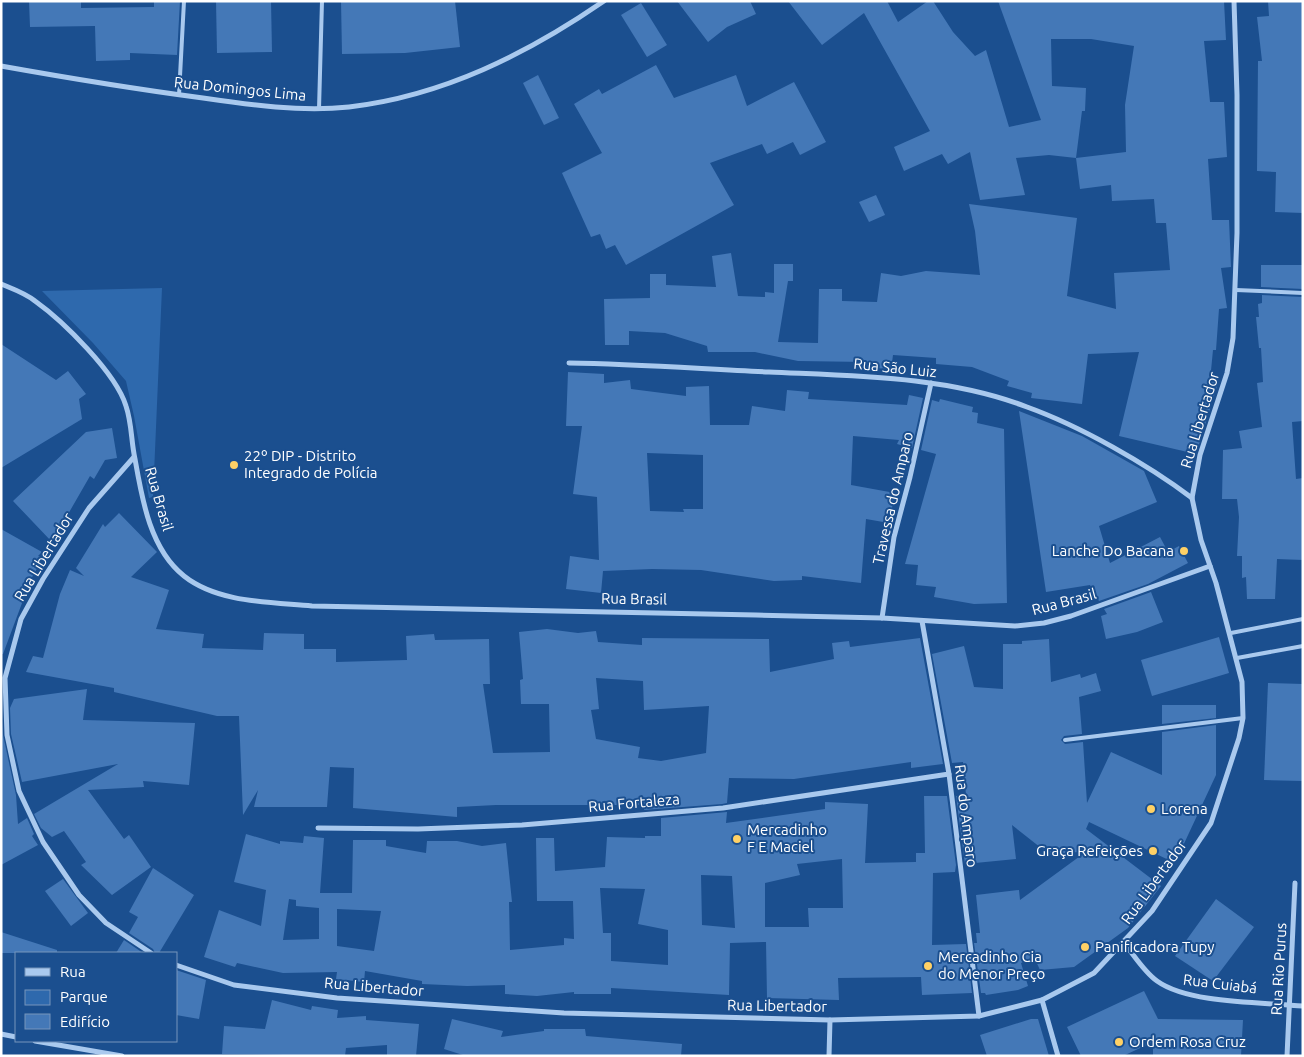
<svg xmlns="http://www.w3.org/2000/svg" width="1304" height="1057" font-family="Ubuntu,sans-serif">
<rect width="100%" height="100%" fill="#1b4f8f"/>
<!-- green -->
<polygon fill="#2e69ad" points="162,288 153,497 149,498 134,416 126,381 93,343 42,291"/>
<!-- building -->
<g fill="#4478b7" fill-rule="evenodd">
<polygon points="29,1 81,1 81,8 154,7 154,1 180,1 177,55 130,53 130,60 96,61 95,26 30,27"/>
<polygon points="216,1 271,1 272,52 217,53"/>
<polygon points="341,1 455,1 460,47 405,53 342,54"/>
<polygon points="677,1 750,1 756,14 727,27 708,42"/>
<path d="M788,1H887L898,22L928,1H933L953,32L975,56L986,50L1009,127L1041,120L998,1H1224L1226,40L1204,41L1210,102H1224L1227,157L1208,159L1212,220H1229L1231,267L1221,268L1227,308L1219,309L1216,350H1213L1210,381L1218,383L1196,454L1119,436L1139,352L1088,354L1082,404L1031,398L1032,393L1007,386L1009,381L972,367L936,364V358L893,355L891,370L865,366L866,362L798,361L755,352H708L707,346L665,333L629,331V345H605L604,299L650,298V274H666V285L716,287L712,256L731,253L738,296L765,297V292L774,293V264H793V281H788L778,342L818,343L819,289H842V301L877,302L881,273L901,276L926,271L980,275L975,231L969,204L1077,218L1067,296L1116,309L1114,273L1170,270L1166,223H1156L1154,199L1112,201L1111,185L1080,189L1076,158L1049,155L1016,158L1025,195L980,200L970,152L948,164L942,154L904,171L894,147L930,131L864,13L822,45ZM1051,39H1091L1134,46L1125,105L1126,152L1076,158L1082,111H1085L1086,88L1052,86Z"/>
<polygon points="1268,1 1303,1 1303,213 1275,212 1276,172 1257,171 1258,61 1262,61 1257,17 1269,16"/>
<polygon points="641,3 667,45 647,57 621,15"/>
<polygon points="656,65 674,98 736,75 747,106 794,82 826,142 800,155 793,142 767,154 762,144 710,163 734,205 626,265 615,245 606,249 600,234 591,237 562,173 602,153 574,104 599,89 602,94"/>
<polygon points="538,75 559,118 544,125 523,83"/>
<polygon points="876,195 885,215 869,222 859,202"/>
<polygon points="1261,265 1303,265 1303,289 1261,287"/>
<polygon points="1262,295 1303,297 1303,421 1292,422 1296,479 1303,478 1303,560 1277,559 1275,599 1247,599 1246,577 1242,578 1242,556 1237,556 1239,517 1237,499 1222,499 1223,450 1242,448 1239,431 1262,427 1257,383 1263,382 1261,348 1259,348 1256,317 1259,317 1258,304 1262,303"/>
<polygon points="1,344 56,380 68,371 86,394 79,399 82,419 1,468"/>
<path d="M568,372L604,374V383L630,380L631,389L686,396V387L709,386L710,425H749L752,406L785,411L787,390L809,392L808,399L907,405L909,395L923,398L912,448L897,444L899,440L853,436L851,485L895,493L889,523L866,519L861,583L802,576V580L774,581L701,570L652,569L603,571L601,593L566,589L570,556L599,560L597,497L573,494L582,426H566ZM647,453L703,455V509H683L684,512L650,511Z"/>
<polygon points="940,399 973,407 972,412 978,413 977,423 1004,429 1007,603 974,604 934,597 936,587 916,585 918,565 905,564 936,454 921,450 932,400 939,402"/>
<polygon points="1019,411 1082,436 1144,471 1157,502 1099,526 1110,563 1160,537 1168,552 1179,546 1188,563 1148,584 1099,601 1090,585 1046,592"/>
<polygon points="112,428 117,458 105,460 94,479 90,476 52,542 13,501 86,432"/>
<path d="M119,513L157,552L131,577L169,590L156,629L204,634L202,648L263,650L264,633L304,634V649H336V662L407,660L406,636L434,634L435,640L489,639L490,684H483L493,753L550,752L549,704H521L520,680L523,679L519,632L547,629L578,633L596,631L598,642L642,645V638L769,639L770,672L834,659L832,643L849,641L850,647L920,638L943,764L911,768V762L794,779L729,778L727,803L722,804L644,810V805H496L457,807V817L353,808L354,768L330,767L327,807H254L258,790L243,815L239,716H217L114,692V688L26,672L33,656L43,658L60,594L70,570L84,576L76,568L103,524L105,527ZM596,678L643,681L644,710L709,706L706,753L661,761L638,758L640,747L596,739L591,710L599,709Z"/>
<polygon points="1,529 42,552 38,556 43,558 31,579 3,654 1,654"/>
<polygon points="1151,592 1163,622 1137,632 1106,639 1101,616 1107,614 1104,609"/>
<polygon points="1219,637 1229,673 1152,696 1141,660"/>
<polygon points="1049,639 1051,682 1080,674 1081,678 1096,673 1101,691 1079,697 1082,734 1064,736 1061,740 1065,744 1083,742 1087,803 1111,752 1162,775 1162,732 1216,725 1216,775 1175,863 1089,822 1086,829 1161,886 1128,928 1074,967 1040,970 1034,957 1021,963 1028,986 1018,990 986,995 985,993 981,993 974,943 977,943 976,933 980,933 976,895 1019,890 1020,900 1087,851 1050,855 1012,825 1016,859 965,864 956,796 966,795 963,762 952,763 932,654 964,646 974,687 1003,689 1003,644 1022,644 1022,641"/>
<polygon points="1268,683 1303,684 1303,781 1264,780"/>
<polygon points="87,689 83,720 195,723 189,785 143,781 144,787 88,790 124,839 129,835 151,867 112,895 81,865 86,862 64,831 52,837 41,828 34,814 118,764 22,782 11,734 10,708 14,699"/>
<polygon points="1162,705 1216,705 1216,718 1162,724"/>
<polygon points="1,707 3,735 16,795 18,824 27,818 34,834 32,836 38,845 1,865"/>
<path d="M924,796H947L956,865L955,872L933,873L932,945L966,944L972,993L922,995L921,977L838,978L839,1000L767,998L766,942L730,943L729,995L611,988V994H574V992L537,996L505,994V985L467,986L422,984V981L365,971L364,982L336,979L337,972L283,973L237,963L235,967L204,957L219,910L261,926L266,890L234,882L246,834L280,844V841L303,843L304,836L324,838L320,893H352L353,840H386V846L426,853L427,841H457L482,846L506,843L512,902H509L510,950L564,945V938L574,939L573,901H537L536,838H554L555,871L605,867L607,837L645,838V836H661V818L727,812L726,823L825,809V802L868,804L865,863L916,862V853H925ZM842,859L843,908H808L809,927H765V883L800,875L797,864ZM701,875L732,876L735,928L702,925ZM600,888L645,889L638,924L668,930V965L611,961V933H603ZM289,899L296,900V906L319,908V939L283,940ZM337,909L381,911L374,951L337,946Z"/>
<polygon points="153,868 194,895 159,953 155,953 153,949 129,933 138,917 129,912"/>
<polygon points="63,879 88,913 71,926 45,891"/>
<polygon points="1216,899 1254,927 1213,981 1175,956"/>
<polygon points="1,932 57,950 57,953 1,953"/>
<polygon points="124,940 143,953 116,953"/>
<polygon points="176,970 206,980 199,1019 176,1015"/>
<polygon points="1144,991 1158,1019 1243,1020 1241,1056 1153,1056 1153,1042 1123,1056 1081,1056 1067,1027"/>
<polygon points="272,1000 311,1010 312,1006 338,1010 337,1018 366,1016 366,1020 419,1024 416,1056 387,1056 387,1045 346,1048 345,1056 222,1054 224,1026 265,1029"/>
<polygon points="452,1019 503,1031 501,1037 544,1031 544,1029 585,1029 586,1036 682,1044 681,1056 466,1056 444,1049"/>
<polygon points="1031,1019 1038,1019 1049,1056 987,1056 980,1035"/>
</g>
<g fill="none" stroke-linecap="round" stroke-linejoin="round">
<!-- service -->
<g stroke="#a9c9ee" stroke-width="4">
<polyline points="179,95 184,1"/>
<polyline points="319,109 322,1"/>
<polyline points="1236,290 1303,293"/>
<polyline points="1231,633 1303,619"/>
<polyline points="1237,658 1303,646"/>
<polyline points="1065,740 1243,718"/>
</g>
<!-- minor -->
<g stroke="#a9c9ee" stroke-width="5">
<path d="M1,66C68,78 135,89 203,98C251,105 300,112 349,107C443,96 527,54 604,1"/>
<path d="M1,284C13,289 25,293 35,301C63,321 116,373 126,406C132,424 131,441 135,459C142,499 150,549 184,576C218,603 270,602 312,606L756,615L882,618L1015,626L1044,623L1071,616L1210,566"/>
<path d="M569,363C636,364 702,369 769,372C855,376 946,376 1027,407C1080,426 1147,464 1192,498"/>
<polyline points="134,457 89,508 43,579 21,619 5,678 7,735 19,791 43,842 79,895 106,923 151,953"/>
<polyline points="882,618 894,537 910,477 931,383"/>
<polyline points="922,621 949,774 979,1016"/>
<polyline points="318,828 418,829 522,825 723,808 949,774"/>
<path d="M1124,943C1134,955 1144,972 1157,981C1189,1004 1262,1002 1303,1006"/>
<polyline points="176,965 234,985 337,998 564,1013 830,1020 979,1016 1042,1000 1094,973 1152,911 1211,823 1239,738 1243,718 1242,682 1216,583 1201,540 1192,498 1200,455 1227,373 1233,338 1237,233 1237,95 1234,1"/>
<polyline points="1042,1000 1058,1056"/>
<polyline points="1,1034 16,1037"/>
<polyline points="35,1041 122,1056"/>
<polyline points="829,1056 830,1020"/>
<polyline points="1287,1056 1295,883"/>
</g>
</g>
<!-- markers -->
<g fill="#ffd166" stroke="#1b4f8f" stroke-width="2">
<circle cx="234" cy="465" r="5"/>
<circle cx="1184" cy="551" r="5"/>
<circle cx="1151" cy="809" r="5"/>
<circle cx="737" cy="839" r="5"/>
<circle cx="1153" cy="851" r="5"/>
<circle cx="1085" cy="947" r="5"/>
<circle cx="928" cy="966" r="5"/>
<circle cx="1119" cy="1042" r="5"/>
</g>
<g text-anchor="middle" stroke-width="4" stroke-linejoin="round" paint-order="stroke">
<!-- street labels -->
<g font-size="15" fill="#fff" stroke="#1b4f8f">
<text transform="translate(240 89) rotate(6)" y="5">Rua Domingos Lima</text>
<text transform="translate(895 368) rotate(6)" y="5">Rua São Luiz</text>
<text transform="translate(1200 420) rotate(-73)" y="5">Rua Libertador</text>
<text transform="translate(893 498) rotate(-77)" y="5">Travessa do Amparo</text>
<text transform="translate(159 499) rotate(74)" y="5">Rua Brasil</text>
<text transform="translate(44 557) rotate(-59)" y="5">Rua Libertador</text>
<text transform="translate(634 599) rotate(1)" y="5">Rua Brasil</text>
<text transform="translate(1064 602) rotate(-15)" y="5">Rua Brasil</text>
<text transform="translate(634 803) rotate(-5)" y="5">Rua Fortaleza</text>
<text transform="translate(966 816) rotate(83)" y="5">Rua do Amparo</text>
<text transform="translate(1154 882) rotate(-54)" y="5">Rua Libertador</text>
<text transform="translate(1279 969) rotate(-87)" y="5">Rua Rio Purus</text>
<text transform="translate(1220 984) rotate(7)" y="5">Rua Cuiabá</text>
<text transform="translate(374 987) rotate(5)" y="5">Rua Libertador</text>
<text transform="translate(777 1006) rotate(1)" y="5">Rua Libertador</text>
</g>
<!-- poi labels -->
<g font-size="15" fill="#fff" stroke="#1b4f8f" text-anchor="start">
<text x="244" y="461">22º DIP - Distrito<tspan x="244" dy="17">Integrado de Polícia</tspan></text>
<text x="1174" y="556" text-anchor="end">Lanche Do Bacana</text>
<text x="1161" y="814">Lorena</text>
<text x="747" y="835">Mercadinho<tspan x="747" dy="17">F E Maciel</tspan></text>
<text x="1143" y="856" text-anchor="end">Graça Refeições</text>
<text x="1095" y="952">Panificadora Tupy</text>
<text x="938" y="962">Mercadinho Cia<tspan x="938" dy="17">do Menor Preço</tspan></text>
<text x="1129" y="1047">Ordem Rosa Cruz</text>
</g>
</g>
<!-- border -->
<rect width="1304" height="1057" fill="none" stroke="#ffffff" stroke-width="5"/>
<!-- legend -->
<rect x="15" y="952" width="162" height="90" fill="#1b4f8f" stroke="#7695bc"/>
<rect x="25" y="968" width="25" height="8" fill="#a9c9ee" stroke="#7695bc"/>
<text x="60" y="977" font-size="15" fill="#ffffff">Rua</text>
<rect x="25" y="990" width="25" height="15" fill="#2e69ad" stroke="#7695bc"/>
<text x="60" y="1002" font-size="15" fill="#ffffff">Parque</text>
<rect x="25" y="1014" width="25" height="15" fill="#4478b7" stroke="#7695bc"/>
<text x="60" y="1027" font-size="15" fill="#ffffff">Edifício</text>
</svg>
